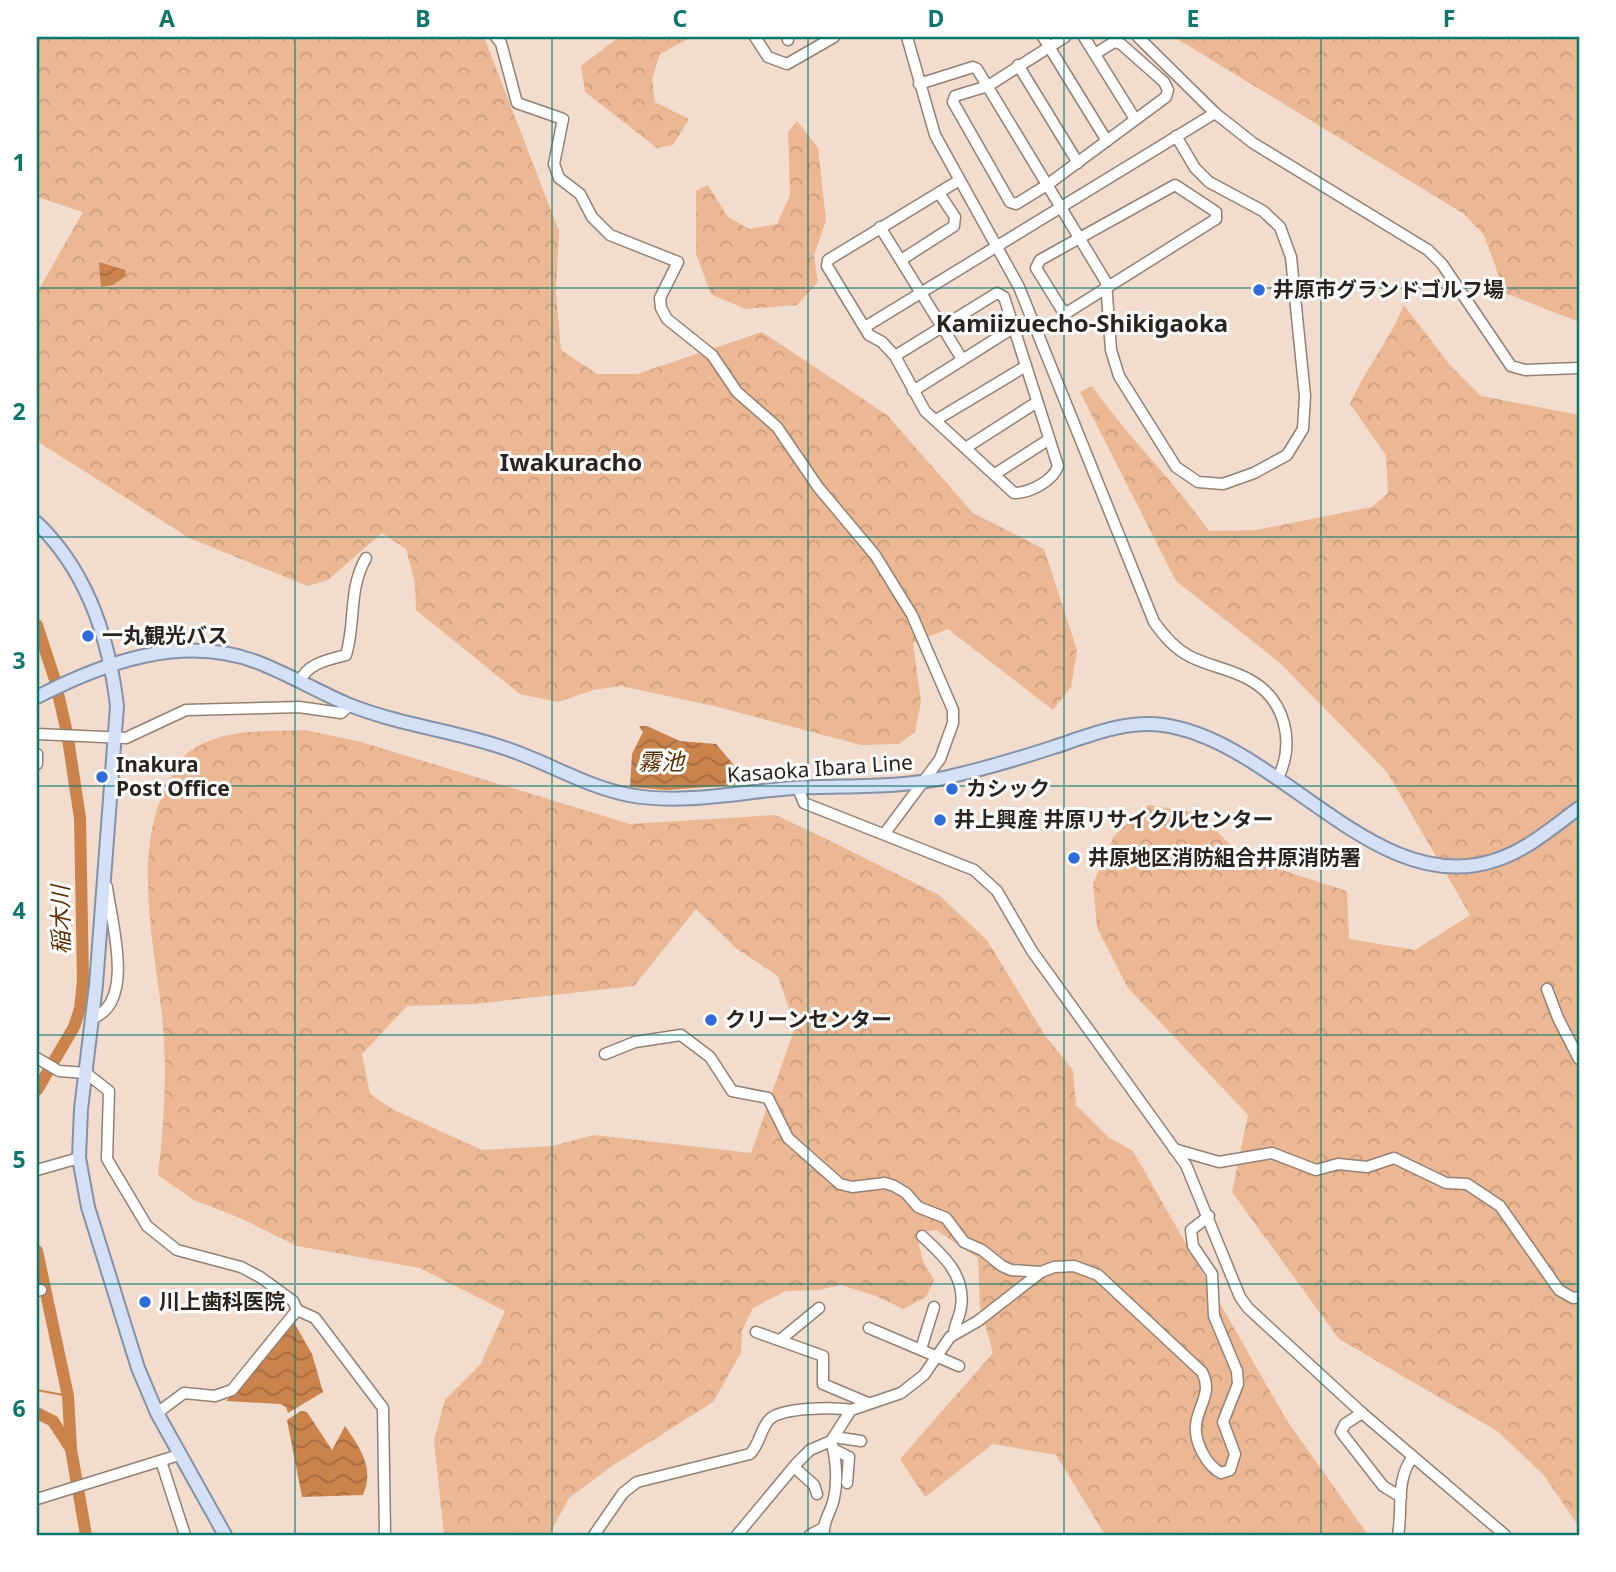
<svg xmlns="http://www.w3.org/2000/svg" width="1616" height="1572" font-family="'Noto Sans','Noto Sans JP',sans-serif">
<defs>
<pattern id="forest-crowns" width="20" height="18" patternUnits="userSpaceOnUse" patternTransform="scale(1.75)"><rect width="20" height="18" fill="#ebb893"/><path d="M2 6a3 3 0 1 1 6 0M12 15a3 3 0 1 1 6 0" fill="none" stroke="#ca9e7e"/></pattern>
<pattern id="water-waves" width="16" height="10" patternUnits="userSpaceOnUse" patternTransform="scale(1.75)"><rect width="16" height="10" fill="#cb834c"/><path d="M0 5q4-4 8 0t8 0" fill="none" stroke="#a56b3f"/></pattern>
</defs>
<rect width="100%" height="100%" fill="#f2dcce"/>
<!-- forest -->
<g fill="url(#forest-crowns)" fill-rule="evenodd">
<polygon points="37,37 484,37 559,231 556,293 561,350 597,374 637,374 762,332 887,415 973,513 1044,549 1077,650 1071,687 1053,710 948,629 913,643 921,702 915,732 899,744 861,745 714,706 621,686 593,690 558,702 520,694 416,610 415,583 406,549 382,533 328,580 308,586 189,538 37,441 37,293 83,212 37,197"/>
<polygon points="619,37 692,37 660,54 652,79 655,102 689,119 673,145 657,148 585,92 581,66"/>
<polygon points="1174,37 1579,37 1579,322 1505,293 1484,235 1464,214"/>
<polygon points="797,121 818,148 826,220 814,256 818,282 797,305 745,309 711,294 696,254 696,191 708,185 728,217 749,229 777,224 790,195 788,132"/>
<path d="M1404,305L1449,364L1481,396L1579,415V1527L1543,1474L1497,1431L1339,1339L1232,1192L1248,1115L1128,988L1097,928L1093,883L1114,836L1148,805L1198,813L1244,858L1347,891L1349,939L1415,950L1470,915L1387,772L1279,662L1176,581L1080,392L1092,386C1128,437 1173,480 1209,531L1256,530L1372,507L1388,493L1386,455L1350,404C1365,369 1390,340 1404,305Z"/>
<path d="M305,730L361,742L630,824L776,815L812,832L939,895L987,940L1044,1034L1073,1070L1076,1105L1108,1137L1133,1151L1286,1419L1368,1535H1105L1056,1455L993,1444L925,1497L900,1459L993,1353L980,1307L978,1258L936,1230L916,1233L923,1261L934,1280L926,1297L903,1309L876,1296L841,1285L819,1290L786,1291L753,1308L742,1330L741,1353L713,1402L612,1466L569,1498L549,1535H444L434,1440L445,1400L480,1365L505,1311L420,1268L297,1246L240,1218L194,1200L158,1175C164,1125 167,1076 163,1026C156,946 129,853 170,780C174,773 178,762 183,757C217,727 263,732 305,730ZM696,909L737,949L778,976L795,1027L751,1153L594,1135L552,1146L482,1150L392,1109L370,1094L362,1054L407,1006L474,1004L634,986Z"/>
</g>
<!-- water -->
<g fill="url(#water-waves)">
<polygon points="99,262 125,270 126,276 113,285 101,287"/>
<polygon points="639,726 647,726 680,741 716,744 739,771 735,785 667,790 630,787 632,754 643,732"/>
<polygon points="292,1319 312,1354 323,1392 288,1413 286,1407 280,1404 226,1401"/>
<path d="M301,1411L307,1412L332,1450L345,1426C360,1448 375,1468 363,1495L302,1497L287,1420Z"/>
</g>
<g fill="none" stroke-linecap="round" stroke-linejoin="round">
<!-- stream -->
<polyline stroke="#cb834c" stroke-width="2" points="37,1390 68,1396"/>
<!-- river -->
<g stroke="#cb834c" stroke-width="12">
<polyline points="37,625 55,680 67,733"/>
<polyline points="37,1090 74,1027 80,1009 83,981 80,818 68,739"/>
<polyline points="37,1251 68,1396 71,1449 86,1535"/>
<polyline points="37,1413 53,1421 71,1449"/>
</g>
<!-- minor casing -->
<g stroke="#948173" stroke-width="13">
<g id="minor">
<polyline points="496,37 501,43 517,103 563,119 554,164 559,178 580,194 592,217 610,235 678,262 660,298 661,308 667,319 712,355 737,392 777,427 818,487 875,555 912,615 953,710 953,723 940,759 885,833"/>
<polyline points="755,37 768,57 787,64 834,37"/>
<polyline points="787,37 788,40"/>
<path d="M907,37L935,135L1019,287L1154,622C1164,636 1174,648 1189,656C1208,666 1231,669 1250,680C1286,700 1295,743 1278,778"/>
<polyline points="1043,37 1107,141"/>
<polyline points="1065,37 988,86 955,96 953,102 1010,202 1016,204 1047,185 1166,97 1168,90 1164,82 1121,44 1114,42 1095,54"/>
<polyline points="1084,37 1135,119"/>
<polyline points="1138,37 1215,113 1253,143 1428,250 1442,264 1511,366 1525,370 1579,368"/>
<polyline points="1018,65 1078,163"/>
<polyline points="919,84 973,67 977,69 1106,282 1111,350 1119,376 1176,467 1198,482 1223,484 1254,473 1287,455 1303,429 1305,396 1291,257 1280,227 1263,211 1209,182 1195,168 1176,136"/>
<polygon points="1175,185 1216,212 1216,219 1068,312 1062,310 1036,268 1040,260"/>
<polyline points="880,227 962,359"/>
<polyline points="901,260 954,226 955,217 939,193"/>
<polyline points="865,327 1215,113"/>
<path d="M895,356L997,293L1004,297L1058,466C1053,481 1030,493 1014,493L925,411L895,356L882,342L869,335L827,266L828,260L958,181"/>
<polyline points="913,391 1013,328"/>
<polyline points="936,420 1026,366"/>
<polyline points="967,447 1037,402"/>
<polyline points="995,474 1048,440"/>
<path d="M300,681C308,663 328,660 346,655C356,622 348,589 366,558"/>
<polyline points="37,734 126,738 186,710 299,707 341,713 350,705"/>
<polyline points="37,754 37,764"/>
<polyline points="798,788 804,803 974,870 997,891 1032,951 1186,1165 1240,1297 1248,1308 1362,1413 1505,1535"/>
<polyline points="1547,989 1558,1018 1579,1059"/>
<path d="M93,1018C136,1002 111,921 107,887"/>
<polyline points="605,1054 635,1042 681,1035 710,1057 732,1091 768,1098 788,1138 840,1184 852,1187 885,1183 894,1186 906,1193 918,1207 946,1218 964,1242 982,1250 1002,1266 1011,1270 1041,1272"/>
<polyline points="37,1058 59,1071 86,1073 109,1091 107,1159 147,1226 177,1250 241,1267 260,1277 293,1301 297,1310"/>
<polyline points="1174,1149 1219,1162 1272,1153 1316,1170 1338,1164 1367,1167 1394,1158 1446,1183 1467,1184 1500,1206 1559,1290 1573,1298 1579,1297"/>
<polyline points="37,1170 79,1158"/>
<path d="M922,1236C943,1255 966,1276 961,1307C960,1317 954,1325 954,1334"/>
<polyline points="37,1291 41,1290"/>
<polyline points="297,1310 315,1318 383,1408 385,1535"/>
<polyline points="869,1328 959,1366"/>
<polyline points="756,1332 823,1356 823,1384 868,1403"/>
<polyline points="780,1340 819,1308"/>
<polyline points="921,1349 934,1307"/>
<polyline points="157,1413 184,1393 215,1396 232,1390 297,1310"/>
<polyline points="1362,1413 1345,1424 1341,1432 1383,1486 1401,1497"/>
<polyline points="834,1437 861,1441"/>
<polyline points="833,1449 849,1457 847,1483"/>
<polyline points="161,1461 185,1535"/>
<polyline points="794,1467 814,1485 817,1494"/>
<polyline points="37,1499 179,1455"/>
<path d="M594,1535L623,1493L637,1482L750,1454C760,1444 760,1430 769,1420C780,1407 835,1407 851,1410"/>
<path d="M737,1535L797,1463L810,1450L831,1441L851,1410L901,1393L924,1375L950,1337L978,1321L1041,1272L1054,1267L1074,1266L1098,1275L1202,1372C1213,1393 1198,1405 1196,1425C1194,1442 1207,1466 1221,1473L1230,1470L1235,1454L1223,1422L1238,1384L1237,1371L1214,1316L1212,1274L1193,1246L1191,1230L1209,1216"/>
<polyline points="810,1535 823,1528"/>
<path d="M824,1535C822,1521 832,1511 834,1498C838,1481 836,1457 831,1441"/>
<path d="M1398,1535C1403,1509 1395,1479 1413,1457"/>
</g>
</g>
<!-- major casing -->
<g stroke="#8591a6" stroke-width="16">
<g id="major">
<path d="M37,523C87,571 109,638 117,706L96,985L81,1109L79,1158L88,1207L138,1368L157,1413L225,1535"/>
<path d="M37,697C105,662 182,634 257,662C288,674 317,691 347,704C401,726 459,731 513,751C552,765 588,787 629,795C682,805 739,792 793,788C845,785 897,789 948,777C983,769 1017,759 1051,748C1088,736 1124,720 1163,725C1279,741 1376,901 1496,860C1527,850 1553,827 1579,808"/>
</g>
</g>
<!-- minor -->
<use href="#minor" stroke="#fff" stroke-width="10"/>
<!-- major -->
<use href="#major" stroke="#d3e0f6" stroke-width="12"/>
</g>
<!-- grid -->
<path fill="none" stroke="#0f766e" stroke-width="2" stroke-opacity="0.55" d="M295,37V1535M552,37V1535M808,37V1535M1064,37V1535M1321,37V1535M37,288H1579M37,537H1579M37,786H1579M37,1035H1579M37,1284H1579"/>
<!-- markers -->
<g fill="#306ddb" stroke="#fff" stroke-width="2.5">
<circle cx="1259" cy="290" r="7"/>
<circle cx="88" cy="636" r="7"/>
<circle cx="102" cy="777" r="7"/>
<circle cx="952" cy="789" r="7"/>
<circle cx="940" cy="820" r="7"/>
<circle cx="1074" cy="858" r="7"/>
<circle cx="711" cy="1020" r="7"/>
<circle cx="145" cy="1302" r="7"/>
</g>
<g text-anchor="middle" stroke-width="6" stroke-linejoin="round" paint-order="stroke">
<!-- poi labels -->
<g font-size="21" font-weight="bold" fill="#2b241e" stroke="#fff" text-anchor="start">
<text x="1273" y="297">井原市グランドゴルフ場</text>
<text x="102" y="643">一丸観光バス</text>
<text x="116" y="772">Inakura<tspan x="116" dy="24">Post Office</tspan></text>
<text x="966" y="796">カシック</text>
<text x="954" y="827">井上興産 井原リサイクルセンター</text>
<text x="1088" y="865">井原地区消防組合井原消防署</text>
<text x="725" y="1027">クリーンセンター</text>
<text x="159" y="1309">川上歯科医院</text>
</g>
<!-- street labels -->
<g font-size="21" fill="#2b241e" stroke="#fff">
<text transform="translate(820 769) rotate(-4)" y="7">Kasaoka Ibara Line</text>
</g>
<!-- water labels -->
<g font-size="23" font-style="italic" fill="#5e2f02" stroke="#fff">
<text x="661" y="770">霧池</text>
<text transform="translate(61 920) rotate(-91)" y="8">稲木川</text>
</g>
<!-- quarter labels -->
<g font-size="24" font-weight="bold" fill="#2b241e" stroke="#fff">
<text x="1082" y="332">Kamiizuecho-Shikigaoka</text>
<text x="571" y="471">Iwakuracho</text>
</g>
</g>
<!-- border -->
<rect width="1616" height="1572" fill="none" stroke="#ffffff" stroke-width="77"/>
<rect x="38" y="38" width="1540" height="1496" fill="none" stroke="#0f766e" stroke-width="2.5"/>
<g font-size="23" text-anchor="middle" font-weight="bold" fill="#0f766e">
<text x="167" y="27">A</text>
<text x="423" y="27">B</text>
<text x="680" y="27">C</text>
<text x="936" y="27">D</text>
<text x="1193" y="27">E</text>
<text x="1449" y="27">F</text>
<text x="19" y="171">1</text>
<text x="19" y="420">2</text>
<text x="19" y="669">3</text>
<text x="19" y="919">4</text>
<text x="19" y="1168">5</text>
<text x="19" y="1417">6</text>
</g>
</svg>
